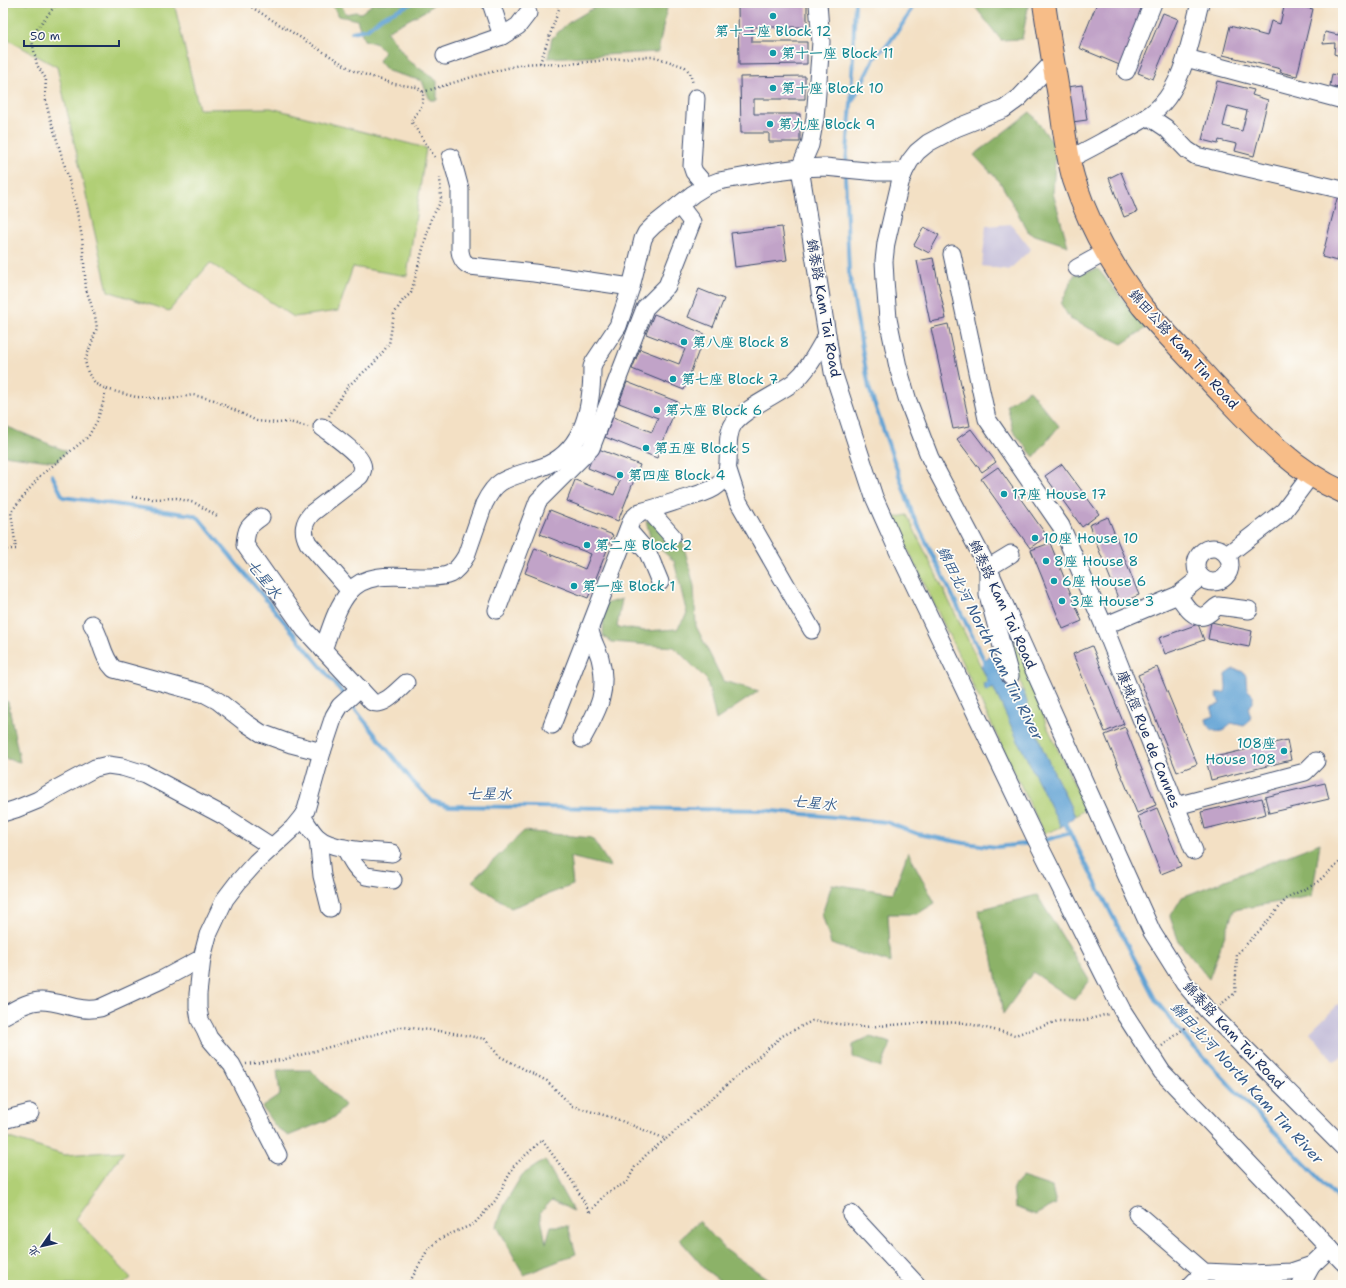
<svg xmlns="http://www.w3.org/2000/svg" width="1346" height="1288" font-family="'Shantell Sans','LXGW WenKai TC',sans-serif">
<rect width="100%" height="100%" fill="#fdfcf7"/>
<filter id="ink" filterUnits="userSpaceOnUse"><feTurbulence type="fractalNoise" baseFrequency=".025" numOctaves="2"/><feDisplacementMap in="SourceGraphic" scale="8" xChannelSelector="R" yChannelSelector="G"/><feConvolveMatrix kernelMatrix="1 2 1 2 8 2 1 2 1" color-interpolation-filters="sRGB"/></filter>
<filter id="wash" filterUnits="userSpaceOnUse"><feTurbulence type="fractalNoise" baseFrequency=".012" numOctaves="4" result="noise"/><feDisplacementMap in="SourceGraphic" scale="16" xChannelSelector="R" yChannelSelector="G"/><feGaussianBlur stdDeviation="0.9" result="paint"/><feColorMatrix in="noise" values="0 0 0 0 0 0 0 0 0 0 0 0 0 0 0 0 0 1.4 0 .05"/><feComposite in="paint" operator="in"/></filter>
<g filter="url(#wash)">
<rect width="100%" height="100%" fill="#f3e0c4"/>
<!-- industrial -->
<g fill="#c6c0da">
<polygon points="1011,224 1031,249 1009,270 982,266 986,226"/>
<polygon points="1343,1000 1343,1056 1334,1061 1310,1032"/>
</g>
<!-- green -->
<g fill="#b1cf76" stroke="#667f6a">
<polygon points="3,3 174,3 199,109 271,108 426,148 407,276 353,267 338,311 294,317 210,263 169,311 108,291 57,67 3,37"/>
<polygon points="907,515 988,681 984,684 986,691 993,687 1061,827 1044,834 893,518"/>
<polygon points="1004,621 1034,682 1046,724 1086,809 1075,816 1043,750 1024,693"/>
<polygon points="3,1136 64,1155 124,1151 76,1219 131,1278 122,1285 3,1285"/>
</g>
<!-- forest -->
<g fill="#8cb267" stroke="#547062">
<polygon points="331,3 340,3 346,14 355,12 361,13 374,3 435,3 425,11 387,31 408,60 437,81 437,100 430,100 422,81 388,71 379,61 384,52 377,44 364,40 357,20 339,16"/>
<polygon points="602,3 668,3 658,52 548,58 552,38 568,23"/>
<polygon points="972,3 1029,3 1022,39 1001,40"/>
<polygon points="1030,112 1056,147 1053,193 1068,246 1029,233 1000,182 974,155"/>
<polygon points="1098,269 1146,328 1122,344 1070,319 1061,304 1074,275"/>
<polygon points="1029,390 1059,426 1034,457 1013,431 1007,405"/>
<polygon points="3,425 66,451 57,462 3,455"/>
<polygon points="646,520 682,539 694,586 696,626 723,681 759,691 716,720 707,680 674,647 612,642 603,636 604,604 622,599 617,627 644,631 677,629 687,614 674,561 651,541"/>
<polygon points="3,700 8,702 20,762 3,758"/>
<polygon points="524,831 592,838 611,867 570,857 573,885 511,908 472,881"/>
<polygon points="1320,843 1312,896 1234,910 1209,979 1179,942 1170,917 1182,897"/>
<polygon points="908,852 935,903 917,914 888,914 891,963 831,944 822,914 832,884 893,893"/>
<polygon points="1037,895 1089,980 1074,1000 1033,972 1003,1014 992,955 978,910"/>
<polygon points="870,1037 891,1043 881,1068 853,1057 853,1045"/>
<polygon points="277,1070 311,1070 345,1105 335,1117 288,1136 275,1126 262,1107 280,1095"/>
<polygon points="545,1160 573,1211 552,1200 540,1213 546,1243 551,1226 568,1226 576,1254 524,1275 497,1226 505,1203 522,1175"/>
<polygon points="1022,1177 1052,1187 1056,1204 1035,1215 1015,1207 1013,1187"/>
<polygon points="699,1221 726,1250 771,1281 771,1285 726,1285 707,1271 679,1239"/>
</g>
<!-- water -->
<g fill="#60a2d4" stroke="#3e6899">
<polygon points="991,654 1000,675 1015,684 1024,693 1043,750 1075,816 1061,827 1019,743 993,687 986,691 983,684 988,681 981,666"/>
<path d="M1234,669C1250,672 1245,677 1247,689L1253,695V703C1247,708 1248,710 1251,716L1249,722L1244,726L1231,723C1228,726 1227,729 1224,730C1215,735 1207,727 1206,719L1214,716L1211,707L1220,704L1216,694L1218,693L1225,692C1229,683 1219,675 1234,669Z"/>
</g>
<g fill="none" stroke-linecap="round" stroke-linejoin="round">
<!-- stream -->
<g stroke="#60a2d4" stroke-width="4">
<polyline points="352,32 367,29 382,17 413,3"/>
<polyline points="852,102 875,57 889,43 908,16 914,3"/>
<polyline points="846,164 851,104 855,3"/>
<polyline points="845,173 849,272 869,388 912,513 987,666"/>
<polyline points="52,475 63,497 193,515 199,518 345,696"/>
<polyline points="350,703 414,783 432,801 449,806 762,810 886,822 918,834 964,843 997,847 1033,843"/>
<polyline points="1063,819 1156,1001 1190,1043 1343,1204"/>
<polyline points="1042,841 1070,833"/>
</g>
</g>
<g id="blocks">
<!-- building -->
<g fill="#c1a3c8" fill-rule="evenodd">
<polygon points="1097,3 1139,3 1146,6 1122,66 1079,48"/>
<polygon points="1285,3 1313,9 1297,76 1280,72 1281,69 1223,55 1230,26 1267,36 1271,21 1280,24"/>
<polygon points="738,5 807,5 807,27 752,27 752,42 807,42 807,64 739,65"/>
<polygon points="1163,13 1178,19 1153,79 1138,73"/>
<polygon points="1342,24 1343,25 1343,57 1334,54 1335,43 1323,44 1325,32 1338,35"/>
<polygon points="1332,74 1343,77 1343,89 1330,86"/>
<polygon points="805,76 805,99 754,99 754,114 800,114 800,142 769,142 769,133 741,133 740,77"/>
<path d="M1217,81L1254,90L1252,95L1268,100L1254,156L1235,151L1237,144L1219,140L1218,144L1202,140ZM1228,106L1247,111L1242,131L1223,126Z"/>
<polygon points="1082,85 1087,120 1072,122 1067,87"/>
<polygon points="1121,172 1137,212 1124,217 1109,178"/>
<polygon points="1338,195 1343,196 1343,255 1339,254 1337,261 1322,257"/>
<polygon points="782,227 787,260 735,267 731,233"/>
<polygon points="924,227 939,235 929,253 914,245"/>
<polygon points="933,258 946,319 930,322 917,261"/>
<polygon points="699,289 724,299 713,327 688,317"/>
<polygon points="654,314 705,334 684,390 632,369 640,349 679,364 685,349 646,334"/>
<polygon points="948,324 970,426 953,429 931,328"/>
<polygon points="627,382 678,402 657,458 605,437 613,417 652,432 658,418 619,403"/>
<polygon points="971,429 996,462 982,472 957,439"/>
<polygon points="596,448 640,465 618,521 567,501 575,480 614,495 620,481 588,468"/>
<polygon points="1062,464 1099,514 1082,527 1045,476"/>
<polygon points="998,467 1047,536 1030,548 981,479"/>
<polygon points="550,510 613,535 588,598 525,573 535,548 585,569 591,554 540,534"/>
<polygon points="1108,517 1139,595 1120,603 1089,525"/>
<polygon points="1050,543 1082,621 1063,629 1031,550"/>
<polygon points="1211,622 1252,631 1249,647 1208,639"/>
<polygon points="1198,624 1204,640 1165,654 1159,638"/>
<polygon points="1092,646 1124,724 1105,732 1073,654"/>
<polygon points="1157,667 1197,764 1177,772 1138,675"/>
<polygon points="1125,727 1156,805 1137,813 1105,735"/>
<polygon points="1287,740 1291,760 1211,780 1206,759"/>
<polygon points="1325,783 1329,799 1269,813 1265,797"/>
<polygon points="1262,798 1266,814 1205,829 1201,812"/>
<polygon points="1157,808 1181,866 1161,874 1138,816"/>
</g>
</g>
</g>
<g filter="url(#ink)">
<use href="#blocks" fill-opacity="0" stroke="#3b4a6d" stroke-width="1"/>
<g fill="none" stroke-linecap="round" stroke-linejoin="round">
<!-- minor casing -->
<g stroke="#3b4a6d" stroke-width="19">
<g id="minor">
<polyline points="491,3 502,36"/>
<polyline points="445,56 502,36 518,26 528,13"/>
<polyline points="1186,58 1343,100"/>
<polyline points="1053,62 1019,98 1004,109 956,128 928,143 917,152 910,161 904,172 900,183 886,243 884,261 885,280 888,319 898,367 908,401 930,458 988,568 1152,932 1184,983 1207,1010 1343,1147"/>
<polyline points="1126,71 1153,3"/>
<polyline points="696,98 692,166 694,172 706,186"/>
<polyline points="1148,116 1166,128 1187,150 1196,156 1343,190"/>
<path d="M451,157L456,174L460,189V251C461,258 463,263 470,266L534,273L631,287"/>
<path d="M1069,159C1084,152 1098,144 1113,136C1132,126 1154,116 1167,98C1186,72 1192,33 1200,3"/>
<polyline points="800,168 833,372 874,497 898,551 1034,835 1103,973 1122,1010 1162,1072 1343,1262"/>
<polyline points="800,168 810,145 815,118 821,42 818,3"/>
<polyline points="952,254 987,419 1061,526 1104,626 1194,851"/>
<polyline points="1077,268 1106,252"/>
<path d="M322,427C332,435 359,453 362,464C364,469 362,472 360,476L312,513C303,523 302,531 308,543L350,591"/>
<polyline points="728,470 738,501 812,630"/>
<polyline points="649,510 672,536"/>
<path d="M261,517C248,526 246,529 245,545L305,630L372,702C384,707 397,691 406,683"/>
<polyline points="628,530 648,553 660,582"/>
<circle cx="1213" cy="565" r="17"/>
<polyline points="1227,555 1284,511 1311,475"/>
<path d="M1178,595C1184,604 1195,623 1208,614C1212,612 1214,608 1218,606L1249,610"/>
<polyline points="497,610 538,501 591,448 645,308 667,286 692,222 679,205"/>
<path d="M92,624C102,638 101,656 114,669L205,694L218,701L246,723L261,733L291,744L322,752"/>
<polyline points="1104,626 1178,595 1201,577"/>
<path d="M323,650C330,631 336,607 350,591C368,571 398,577 422,577C431,577 441,578 450,574C457,570 462,563 466,556L484,504C488,496 493,487 501,482C514,474 533,471 547,465C585,448 592,405 592,367L594,362L618,326L631,287L643,239L646,233L654,225L693,194L706,186L719,181L776,171L800,168L825,167L877,172H904"/>
<polyline points="1010,676 988,595 988,568 1011,554"/>
<path d="M552,725L632,519L640,512C657,508 673,502 690,497C699,494 710,492 718,485C737,470 721,442 734,423C745,408 778,394 794,382C809,369 817,352 827,335"/>
<path d="M582,739C598,710 609,692 600,658C597,648 591,639 590,629"/>
<polyline points="1176,806 1305,772 1316,761"/>
<polyline points="3,813 16,809 38,800 56,789 95,768 108,765 122,767 145,774 224,816 272,847"/>
<path d="M302,817C307,823 311,831 317,837C332,851 372,851 392,853"/>
<polyline points="318,838 322,876 330,908"/>
<path d="M345,848C351,859 355,869 366,876L393,880"/>
<path d="M3,1016C15,1010 27,1001 41,1001C63,1001 78,1013 100,1008L161,980L202,958"/>
<polyline points="3,1120 30,1113"/>
<polyline points="278,1155 232,1065 209,1038 205,1029 200,1020 198,1008 198,994 202,958 208,935 225,899 238,882 256,862 293,828 302,817 306,810 322,752 334,716 340,706 360,688"/>
<polyline points="851,1214 917,1285"/>
<polyline points="1137,1214 1204,1272 1251,1274 1291,1272 1312,1265 1330,1248"/>
<polyline points="1191,1285 1204,1272"/>
<polyline points="1301,1285 1312,1265"/>
</g>
</g>
<!-- major casing -->
<g stroke="#3b4a6d" stroke-width="24">
<path id="major" d="M1044,3C1049,38 1055,73 1061,108C1064,132 1067,157 1074,180C1089,226 1113,268 1142,306C1164,332 1189,357 1212,383C1251,424 1290,469 1343,492"/>
</g>
<!-- path -->
<g stroke="#3b4a6d" stroke-width="2.5" stroke-dasharray="1 3" stroke-linecap="butt">
<polyline points="57,3 37,29 32,41 37,65 46,79 45,96 48,111 67,173 76,207 82,237 86,289 95,316 97,328 85,361 88,373 96,384 106,389 136,397 170,399 193,395 214,400 257,421 277,423 289,422 308,427"/>
<path d="M245,3L354,71L394,84L417,87L423,92C424,109 419,108 411,121L436,159"/>
<polyline points="540,63 559,9 557,3"/>
<polyline points="423,92 472,77 523,64 540,63 558,65 637,57 656,57 685,67 690,73 693,84"/>
<polyline points="329,416 348,386 374,363 389,344 394,314 403,300 411,293 431,219 441,201 440,175"/>
<polyline points="132,497 152,499 176,498 195,503 219,517"/>
<polyline points="3,549 16,549 11,512 40,476 88,437 97,421 103,403 106,389"/>
<polyline points="1220,1005 1235,993 1237,954 1261,929 1288,897 1315,884 1340,862 1343,857"/>
<polyline points="1162,1046 1197,1018"/>
<polyline points="246,1064 282,1060 402,1027 448,1032 485,1039 499,1056 547,1081 572,1106 614,1118 666,1139 782,1036 812,1021 865,1027 931,1022 965,1023 1015,1035 1058,1021 1083,1021 1108,1014"/>
<polyline points="408,1285 427,1251 441,1238 474,1224 495,1201 514,1166 542,1140 574,1184 590,1213 605,1194 627,1182 635,1167 647,1154 666,1139"/>
</g>
<!-- minor -->
<use href="#minor" stroke="#fff" stroke-width="17"/>
<!-- major -->
<use href="#major" stroke="#f7bd88" stroke-width="22"/>
</g>
</g>
<!-- markers -->
<g fill="#0f9aa8" stroke="#fdfcf7" stroke-width="1.5">
<circle cx="773" cy="16" r="4"/>
<circle cx="773" cy="53" r="4"/>
<circle cx="773" cy="88" r="4"/>
<circle cx="770" cy="124" r="4"/>
<circle cx="684" cy="342" r="4"/>
<circle cx="673" cy="379" r="4"/>
<circle cx="657" cy="410" r="4"/>
<circle cx="646" cy="448" r="4"/>
<circle cx="620" cy="475" r="4"/>
<circle cx="1004" cy="494" r="4"/>
<circle cx="1035" cy="538" r="4"/>
<circle cx="587" cy="545" r="4"/>
<circle cx="1046" cy="561" r="4"/>
<circle cx="1054" cy="581" r="4"/>
<circle cx="574" cy="586" r="4"/>
<circle cx="1062" cy="601" r="4"/>
<circle cx="1284" cy="751" r="4"/>
</g>
<g text-anchor="middle" stroke-width="3.5" stroke-linejoin="round" paint-order="stroke">
<!-- culture labels -->
<g font-size="14" fill="#0d838f" stroke="#fdfcf7" text-anchor="start">
<text x="773" y="36" text-anchor="middle">第十二座 Block 12</text>
<text x="781" y="58">第十一座 Block 11</text>
<text x="781" y="93">第十座 Block 10</text>
<text x="778" y="129">第九座 Block 9</text>
<text x="692" y="347">第八座 Block 8</text>
<text x="681" y="384">第七座 Block 7</text>
<text x="665" y="415">第六座 Block 6</text>
<text x="654" y="453">第五座 Block 5</text>
<text x="628" y="480">第四座 Block 4</text>
<text x="1012" y="499">17座 House 17</text>
<text x="1043" y="543">10座 House 10</text>
<text x="595" y="550">第二座 Block 2</text>
<text x="1054" y="566">8座 House 8</text>
<text x="1062" y="586">6座 House 6</text>
<text x="582" y="591">第一座 Block 1</text>
<text x="1070" y="606">3座 House 3</text>
<text x="1276" y="748" text-anchor="end">108座<tspan x="1276" dy="16">House 108</tspan></text>
</g>
<!-- street labels -->
<g font-size="14" fill="#1b2f5e" stroke="#fdfcf7">
<text transform="translate(824 308) rotate(80)" y="5">錦泰路 Kam Tai Road</text>
<text transform="translate(1184 349) rotate(48)" y="5">錦田公路 Kam Tin Road</text>
<text transform="translate(1003 604) rotate(65)" y="5">錦泰路 Kam Tai Road</text>
<text transform="translate(1149 739) rotate(68)" y="5">康城徑 Rue de Cannes</text>
<text transform="translate(1234 1035) rotate(47)" y="5">錦泰路 Kam Tai Road</text>
</g>
<!-- water labels -->
<g font-size="15" font-style="italic" fill="#375d8d" stroke="#fdfcf7">
<text transform="translate(264 579) rotate(51)" y="5">七星水</text>
<text transform="translate(990 643) rotate(63)" y="5">錦田北河 North Kam Tin River</text>
<text transform="translate(489 794) rotate(1)" y="5">七星水</text>
<text transform="translate(814 803) rotate(6)" y="5">七星水</text>
<text transform="translate(1247 1083) rotate(47)" y="5">錦田北河 North Kam Tin River</text>
</g>
</g>
<!-- margin -->
<rect width="1346" height="1288" fill="none" stroke="#fdfcf7" stroke-width="16"/>
<!-- north arrow -->
<g transform="translate(42 1246) rotate(236)" stroke="#fdfcf7" stroke-width="3" paint-order="stroke">
<path d="M0-3L7 15L0 10L-7 15Z" fill="#1b2f5e"/>
<text y="-6" font-size="11" font-weight="bold" text-anchor="middle" fill="#1b2f5e">北</text>
</g>
<!-- scale -->
<path d="M24 40v6h95v-6" fill="none" stroke="#1b2f5e" stroke-width="2"/>
<text x="30" y="40" font-size="12" fill="#1b2f5e" stroke="#fdfcf7" stroke-width="3" paint-order="stroke">50 m</text>
</svg>
